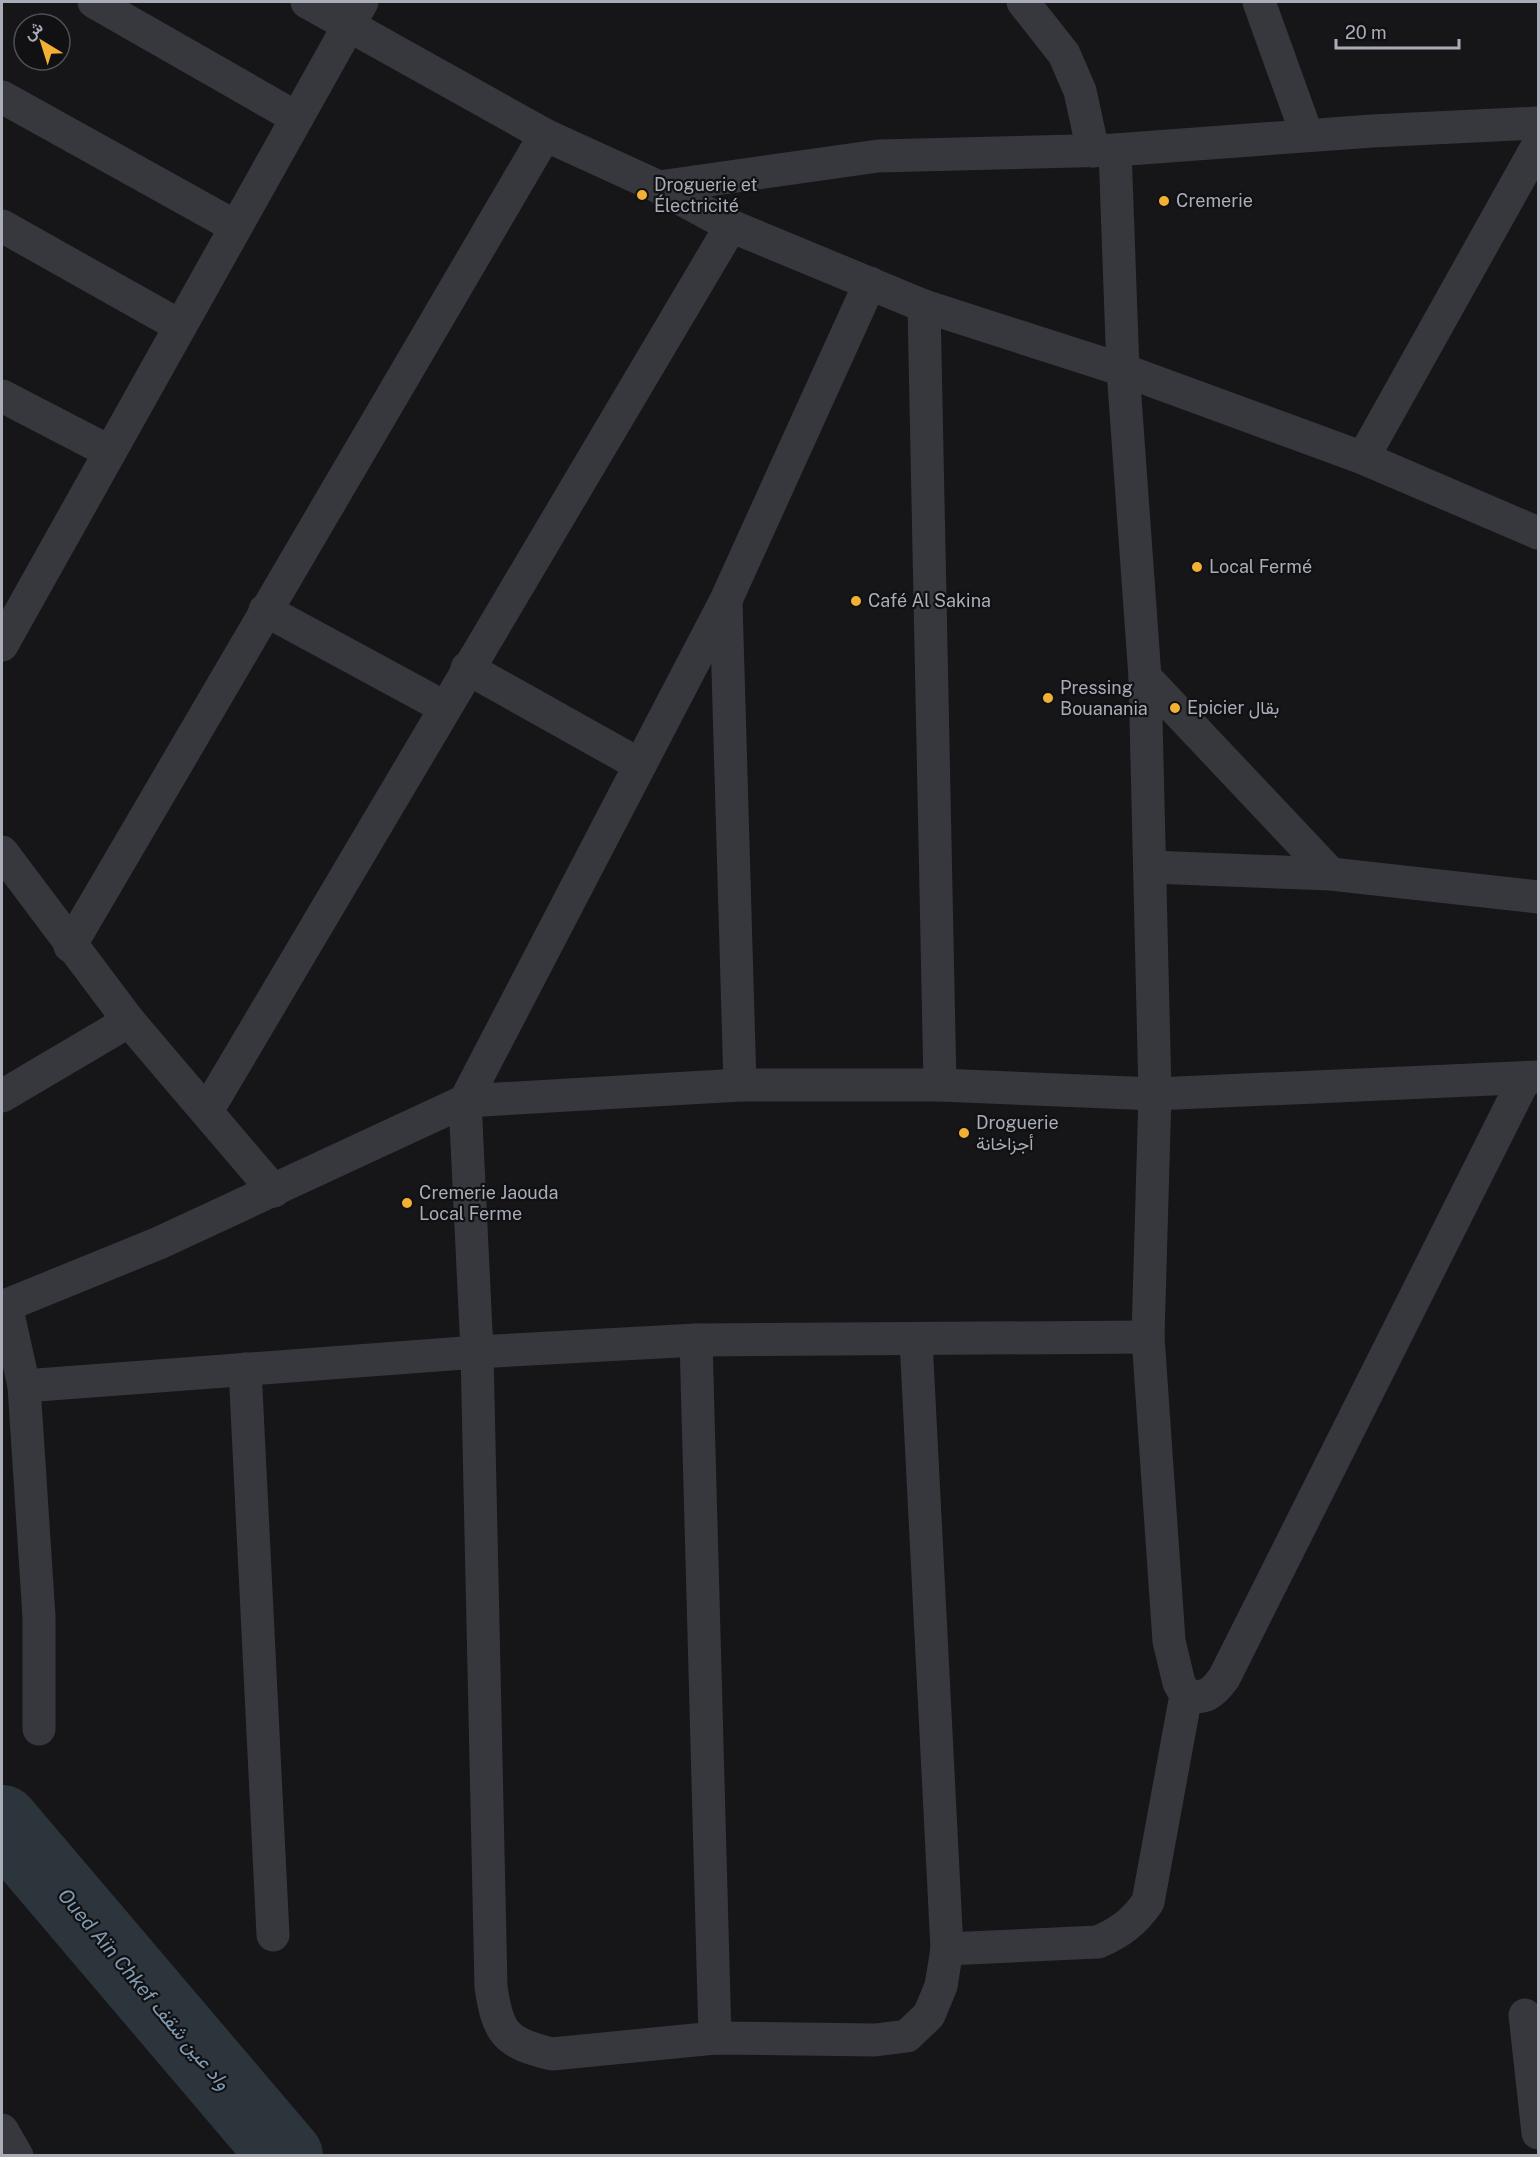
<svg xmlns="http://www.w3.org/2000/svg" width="1540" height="2157" font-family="'Public Sans',Vazirmatn,sans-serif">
<rect width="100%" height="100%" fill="#161618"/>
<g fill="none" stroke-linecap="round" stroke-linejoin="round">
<!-- river -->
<polyline stroke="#2c353c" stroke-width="74" points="2,1822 286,2156"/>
<!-- minor -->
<g stroke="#37383d" stroke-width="33">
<polyline points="94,2 297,118"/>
<polyline points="307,2 545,135 659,187 731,226 924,306 1123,370 1363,458 1538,533"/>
<polyline points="1023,2 1064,54 1080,91 1093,151"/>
<polyline points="1259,2 1307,135"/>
<polyline points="2,97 236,227"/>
<path d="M1115,150L1123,370L1145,677L1155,1094L1148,1337L1169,1641L1179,1683L1186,1695C1205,1700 1213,1693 1224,1678L1525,1078"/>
<polyline points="659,187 878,156 1115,150 1372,131 1538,123"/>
<polyline points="2,226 180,326"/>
<path d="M870,283L726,600L465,1101L477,1352L491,1987C498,2033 505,2043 552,2054L715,2038L875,2040L907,2036L929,2015L941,1986L947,1949L916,1340"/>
<polyline points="924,306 940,1085"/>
<polyline points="2,396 110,452"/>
<polyline points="1363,458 1538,145"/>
<polyline points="726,602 740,1085"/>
<polyline points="265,610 444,707"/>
<polyline points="2,645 362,2"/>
<polyline points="467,668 640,765"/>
<polyline points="1145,677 1331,874"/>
<polyline points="2,852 129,1021 274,1191"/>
<polyline points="1151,867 1331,874 1538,897"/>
<polyline points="70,946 545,135"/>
<polyline points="2,1096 129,1021"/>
<polyline points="207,1111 731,226"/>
<polyline points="6,1305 24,1386 39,1617 39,1729"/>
<polyline points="2,1307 159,1243 465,1101 740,1085 940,1085 1155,1094 1538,1077"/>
<polyline points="696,1340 715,2038"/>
<polyline points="245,1369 273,1935"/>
<polyline points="24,1386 477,1352 696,1340 1148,1337"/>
<path d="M947,1949L1098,1942C1121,1932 1134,1922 1148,1902L1186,1695"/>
<polyline points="1525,2015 1538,2133"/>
<polyline points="2,2130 17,2156"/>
</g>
</g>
<!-- markers -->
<g fill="#f2b134" stroke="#111113" stroke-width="2">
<circle cx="642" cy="195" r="6"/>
<circle cx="1164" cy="201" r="6"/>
<circle cx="1197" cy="567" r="6"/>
<circle cx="856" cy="601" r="6"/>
<circle cx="1048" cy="698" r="6"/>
<circle cx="1175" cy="708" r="6"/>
<circle cx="964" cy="1133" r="6"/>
<circle cx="407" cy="1203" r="6"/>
</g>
<g text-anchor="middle" stroke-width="4.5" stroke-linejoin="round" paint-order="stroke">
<!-- poi labels -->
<g font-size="18" fill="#a8adb8" stroke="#111113" text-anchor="start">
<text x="654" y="191">Droguerie et<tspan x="654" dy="21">Électricité</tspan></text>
<text x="1176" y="207">Cremerie</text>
<text x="1209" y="573">Local Fermé</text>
<text x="868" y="607">Café Al Sakina</text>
<text x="1060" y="694">Pressing<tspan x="1060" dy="21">Bouanania</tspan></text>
<text x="1187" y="714">Epicier بقال</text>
<text x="976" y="1129">Droguerie<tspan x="976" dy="21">أجزاخانة</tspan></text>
<text x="419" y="1199">Cremerie Jaouda<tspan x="419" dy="21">Local Ferme</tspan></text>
</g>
<!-- water labels -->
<g font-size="20" font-style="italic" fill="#7f9bb3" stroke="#111113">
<text transform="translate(144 1989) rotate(50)" y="7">Oued Aïn Chkef واد عين شقف</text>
</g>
</g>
<!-- border -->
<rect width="1540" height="2157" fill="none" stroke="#a8adb8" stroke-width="6"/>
<!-- north arrow -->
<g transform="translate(42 42) rotate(322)"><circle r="28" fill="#111113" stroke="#4d4f55" stroke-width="1.5"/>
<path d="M0-4.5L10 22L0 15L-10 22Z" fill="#f2b134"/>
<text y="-9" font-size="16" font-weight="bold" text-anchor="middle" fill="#a8adb8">ش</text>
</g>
<!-- scale -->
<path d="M1336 39v9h123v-9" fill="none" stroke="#a8adb8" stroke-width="3"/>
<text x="1345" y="39" font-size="18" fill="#a8adb8" stroke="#111113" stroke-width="4.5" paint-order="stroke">20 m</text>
</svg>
